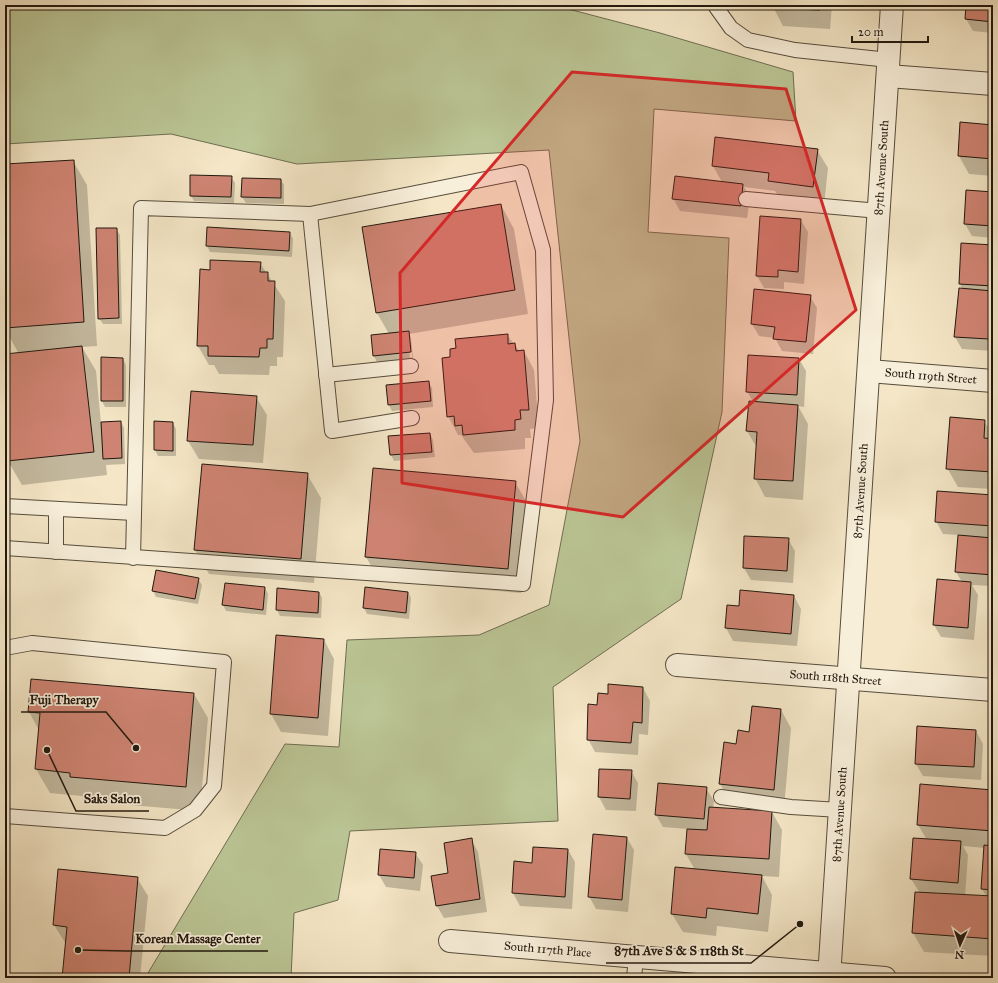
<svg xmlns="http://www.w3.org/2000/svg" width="998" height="983" font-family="'IM FELL Great Primer',serif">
<rect width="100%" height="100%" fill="#f4e6c6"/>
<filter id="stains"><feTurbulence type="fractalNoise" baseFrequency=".005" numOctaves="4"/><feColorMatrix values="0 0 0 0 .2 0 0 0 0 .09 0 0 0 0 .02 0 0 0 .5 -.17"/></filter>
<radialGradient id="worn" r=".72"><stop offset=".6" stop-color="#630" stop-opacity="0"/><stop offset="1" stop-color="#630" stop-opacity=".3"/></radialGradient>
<!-- green -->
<polygon fill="#bbc595" stroke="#6e6e52" points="5,5 553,5 660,33 793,72 796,121 654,109 648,232 729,238 722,412 681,599 553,687 558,821 350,831 338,900 294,913 291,978 145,978 285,744 339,747 347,640 479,635 549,605 580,441 549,150 297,164 171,134 5,144"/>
<!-- shadow -->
<g fill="#0003" fill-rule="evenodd">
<polygon points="772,5 832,5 830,29 783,26"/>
<polygon points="967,5 993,5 993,33 973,31 966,19"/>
<polygon points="993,126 993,176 969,174 959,156"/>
<polygon points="817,150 828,168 824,205 780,199 775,191 744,187 750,197 747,218 680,211 673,198 722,182 713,166"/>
<polygon points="73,161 87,185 97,346 82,347 96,371 101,423 121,422 124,428 125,464 106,465 107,475 22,485 8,461 5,436 5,355 19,354 5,329 5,165"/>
<polygon points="231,177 235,183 234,203 194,201 191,196"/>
<polygon points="281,180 284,185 284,204 246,203 242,197"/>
<polygon points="993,193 993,238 972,236 965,224"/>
<path d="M501,205L514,229L528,314L409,334L411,338L413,358L377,362L374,356L389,334L377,313ZM408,337H410L412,357L410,358Z"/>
<polygon points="800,219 808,232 804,284 784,282 784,289 764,288 757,276"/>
<polygon points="116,229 120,235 122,324 103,324 99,318"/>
<polygon points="290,233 293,239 292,257 210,252 207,246"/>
<polygon points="993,246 993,351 962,349 955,337 963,290 960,284"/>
<polygon points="260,263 285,301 283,357 277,357 277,366 270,366 269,375 219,374 214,365 209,365 198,346 201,270 211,271"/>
<polygon points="810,296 817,308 813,354 782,351 775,338 759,336 752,324"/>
<polygon points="507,335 520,352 524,351 534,370 539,428 530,429 531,438 525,438 525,449 474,453 461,435 458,435 448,416 451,358"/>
<polygon points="123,359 126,365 126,407 105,407 102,401"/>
<polygon points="799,359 806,371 804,407 798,406 808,424 803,500 765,497 755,478 757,448 747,431 753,402 747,391"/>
<polygon points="428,382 432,388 433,407 392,411 389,405"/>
<polygon points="256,397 267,415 263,463 199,459 188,441"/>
<polygon points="984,421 993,436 993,489 958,487 947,468"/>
<polygon points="173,423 176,429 176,456 158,456 155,450"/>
<polygon points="430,434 433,440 435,457 394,461 391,455 389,437"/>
<polygon points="307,474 321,498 314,583 209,574 195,550"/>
<polygon points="515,482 529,506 521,593 380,581 366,557"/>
<polygon points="993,496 993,586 972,585 978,595 974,640 941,637 934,625 962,582 956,572 959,535 943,534 936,521"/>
<polygon points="788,539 795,551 793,583 751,580 744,568"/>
<polygon points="198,579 202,585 198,604 156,597 153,591"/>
<polygon points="265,588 268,594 266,615 226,611 223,605"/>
<polygon points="319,592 322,598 321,618 280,616 277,610"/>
<polygon points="408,592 411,598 409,619 367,614 364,608"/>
<polygon points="794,596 801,609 797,646 733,641 726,628 728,606 740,607"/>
<polygon points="324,640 334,659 328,736 281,732 271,714"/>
<polygon points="32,680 194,694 208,718 200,811 84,801 82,796 50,793 36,769 39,730 29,712"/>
<polygon points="643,688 650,701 648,735 639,734 638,755 595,752 588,739 598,706 609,695"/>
<polygon points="781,710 791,728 784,808 731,802 720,784 737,745"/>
<polygon points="976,731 983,744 981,780 923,776 916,764"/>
<polygon points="600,770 631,771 638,783 636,811 606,810 599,797"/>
<polygon points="706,788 714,801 713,808 772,812 782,830 779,877 762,876 772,895 768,932 717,926 716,936 683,932 672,914 695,870 686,854 688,829 663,827 656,815"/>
<path d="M993,791V956L924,952L913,933L916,893H920L911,879L927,840L918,825ZM963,846L985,848L982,889L987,897L965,896L968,855Z"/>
<polygon points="627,838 634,850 628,912 596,909 589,896"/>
<polygon points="471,839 478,852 487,912 444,918 437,906 449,874"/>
<polygon points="381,850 415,853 423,865 420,891 386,887 379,875"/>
<polygon points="568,850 575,862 572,909 520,906 513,893 514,862 532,864"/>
<polygon points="137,878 148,896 140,978 63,978 66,944 54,925"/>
</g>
<!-- building -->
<g fill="#cf8473" stroke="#21180e">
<polygon points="771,5 821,5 820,10 771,8"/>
<polygon points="966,5 993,5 993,22 965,19"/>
<polygon points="960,122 993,125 993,159 958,156"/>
<polygon points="715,137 818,149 813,187 768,181 769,173 712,166"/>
<polygon points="74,160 84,322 5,328 5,164"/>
<polygon points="190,175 232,176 231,197 190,196"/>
<polygon points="675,176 743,184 741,206 672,199"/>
<polygon points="242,178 281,179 281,198 241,197"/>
<polygon points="966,190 993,192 993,226 964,224"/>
<polygon points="501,204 515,290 376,313 362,227"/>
<polygon points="760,216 801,219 798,272 778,270 778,277 756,276"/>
<polygon points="207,227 290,232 289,251 206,246"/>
<polygon points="96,228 117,228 119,318 98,319"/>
<polygon points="961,243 993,245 993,286 959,284"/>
<polygon points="210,260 261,262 260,272 268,272 268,281 275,281 273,339 267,339 267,348 260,348 259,357 208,356 208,346 197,346 200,269 210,270"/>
<polygon points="959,288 993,291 989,339 954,337"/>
<polygon points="754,289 811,295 806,342 773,339 775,327 751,324"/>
<polygon points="409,331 411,352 373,356 371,335"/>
<polygon points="508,334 508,344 515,343 516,351 524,350 529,410 520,410 521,419 515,420 515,430 463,435 462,425 455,426 454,416 447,417 442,358 450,357 450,349 456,348 455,339"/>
<polygon points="82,346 94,452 7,461 5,445 5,354"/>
<polygon points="748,355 799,358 797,395 746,392"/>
<polygon points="101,357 123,358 123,401 101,401"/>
<polygon points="429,381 431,401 388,405 386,385"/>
<polygon points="191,391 257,396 253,445 187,441"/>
<polygon points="749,401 798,405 793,481 754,479 757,432 746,431"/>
<polygon points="950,417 985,420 984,438 993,439 993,472 946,469"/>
<polygon points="121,421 122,458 103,459 101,422"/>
<polygon points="154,421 173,422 173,451 154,450"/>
<polygon points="430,433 432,452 390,455 388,436"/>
<polygon points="202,464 308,473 301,559 194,550"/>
<polygon points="373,468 516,481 508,569 365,557"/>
<polygon points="937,491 993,495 993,526 935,522"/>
<polygon points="958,535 993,538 993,575 955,572"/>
<polygon points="744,536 789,538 787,571 743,568"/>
<polygon points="156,570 199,578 195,599 152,591"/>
<polygon points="937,579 971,582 968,628 933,625"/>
<polygon points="225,583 265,587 263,610 222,605"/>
<polygon points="365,587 408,592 406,613 363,608"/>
<polygon points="277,588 319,592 318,613 276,610"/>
<polygon points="740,590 794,595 791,634 725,628 727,605 739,606"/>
<polygon points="276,635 324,639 318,718 270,714"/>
<polygon points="31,679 194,693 186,787 70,777 70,773 35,769 40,713 28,712"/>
<polygon points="608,684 643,687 642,723 633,722 631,743 587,740 588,704 597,705 598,693 608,694"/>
<polygon points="752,706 781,709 774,790 719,784 724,742 736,744 738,730 749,732"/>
<polygon points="917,726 976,730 974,767 915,764"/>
<polygon points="599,769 632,770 630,799 598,797"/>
<polygon points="658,783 707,787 704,819 655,815"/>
<polygon points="920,784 993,790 993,831 917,825"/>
<polygon points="709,807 772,811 769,859 685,854 687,829 707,830"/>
<polygon points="593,834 627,837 622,900 588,897"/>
<polygon points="472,838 480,899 436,906 431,876 448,873 444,843"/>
<polygon points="913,838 961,841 958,883 910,879"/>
<polygon points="984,845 993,846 993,890 981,889"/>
<polygon points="533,847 568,849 565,897 512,893 514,861 532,863"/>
<polygon points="380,849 416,852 414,878 378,875"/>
<polygon points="675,867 762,875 758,914 707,908 706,918 671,914"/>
<polygon points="58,869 138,877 129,978 62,978 67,927 53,925"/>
<polygon points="915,892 993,896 993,939 912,933"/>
</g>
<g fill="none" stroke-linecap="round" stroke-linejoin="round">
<!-- service casing -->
<g stroke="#564c3c" stroke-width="16">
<g id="service">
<polyline points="716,7 731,28 748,40 795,50 889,60"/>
<polyline points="746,199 879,211"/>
<polyline points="310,214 332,431 412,418"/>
<polyline points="326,375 411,366"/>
<polyline points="5,506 134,513"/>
<polyline points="56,509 56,552"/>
<polyline points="5,548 523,584 546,400 543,250 521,172 310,214 141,208 133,558"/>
<polyline points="5,648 32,643 224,662 214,786 195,810 165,828 5,816"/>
<polyline points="721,797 791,807 840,810"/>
<polyline points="634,978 636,957"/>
</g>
</g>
<!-- minor casing -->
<g stroke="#564c3c" stroke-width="24">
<g id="minor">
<polyline points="888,76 993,84"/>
<path id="s1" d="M869,371L993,381"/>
<path id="s2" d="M677,665L993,690"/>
<path id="s3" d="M450,941L885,978"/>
<path id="s4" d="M829,978L892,5"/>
</g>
</g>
<!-- service -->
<use href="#service" stroke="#f8efda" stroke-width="14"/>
<!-- minor -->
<use href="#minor" stroke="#f8efda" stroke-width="22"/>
</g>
<!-- marked area -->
<path fill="#d62828" fill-opacity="0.2" stroke="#d62828" stroke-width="3" stroke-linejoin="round" d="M572,72L786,89L856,310L623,517L402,483L400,273Z"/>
<g text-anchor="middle" stroke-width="3.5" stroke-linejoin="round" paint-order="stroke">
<!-- street labels -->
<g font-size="12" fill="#21180e" stroke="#f8efda">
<text dy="4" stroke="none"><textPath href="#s4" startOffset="812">87th Avenue South</textPath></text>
<text dy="4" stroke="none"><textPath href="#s1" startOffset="62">South 119th Street</textPath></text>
<text dy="4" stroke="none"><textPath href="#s4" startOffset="488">87th Avenue South</textPath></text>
<text dy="4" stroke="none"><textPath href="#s2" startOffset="159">South 118th Street</textPath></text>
<text dy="4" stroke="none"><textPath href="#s4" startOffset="164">87th Avenue South</textPath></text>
<text dy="4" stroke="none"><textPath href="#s3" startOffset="98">South 117th Place</textPath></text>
</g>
</g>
<!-- callouts -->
<path fill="none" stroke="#21180e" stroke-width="1.5" d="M136 748L106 712H21M47 750L76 811H149M78 950L127 951H268M800 924L751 963H606"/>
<g fill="#21180e" stroke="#f8efda" stroke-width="1.5">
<circle cx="136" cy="748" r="4"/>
<circle cx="47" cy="750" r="4"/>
<circle cx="78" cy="950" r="4"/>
<circle cx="800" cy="924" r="4"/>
</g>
<g font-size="13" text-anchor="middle" font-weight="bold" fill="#21180e" stroke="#f8efda" stroke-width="3.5" stroke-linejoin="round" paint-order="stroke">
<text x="64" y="704">Fuji Therapy</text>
<text x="112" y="803">Saks Salon</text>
<text x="198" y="943">Korean Massage Center</text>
<text x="679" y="955">87th Ave S &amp; S 118th St</text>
</g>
<!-- margin -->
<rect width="998" height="983" fill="none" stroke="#f4e6c6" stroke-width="20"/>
<rect x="6" y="6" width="986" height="971" fill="none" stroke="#21180e" stroke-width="2"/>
<rect x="10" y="10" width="978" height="963" fill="none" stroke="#21180e"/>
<!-- north arrow -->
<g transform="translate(960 945) rotate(183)" stroke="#f8efda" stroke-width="3" paint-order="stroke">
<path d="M0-3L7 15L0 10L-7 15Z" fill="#21180e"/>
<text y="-6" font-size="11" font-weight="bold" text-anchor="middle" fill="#21180e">N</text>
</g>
<!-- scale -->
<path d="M852 36v6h76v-6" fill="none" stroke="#21180e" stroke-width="2"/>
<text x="858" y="36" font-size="12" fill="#21180e" stroke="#f8efda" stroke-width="3" paint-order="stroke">20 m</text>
<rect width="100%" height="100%" filter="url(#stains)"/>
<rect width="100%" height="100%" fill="url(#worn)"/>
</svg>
